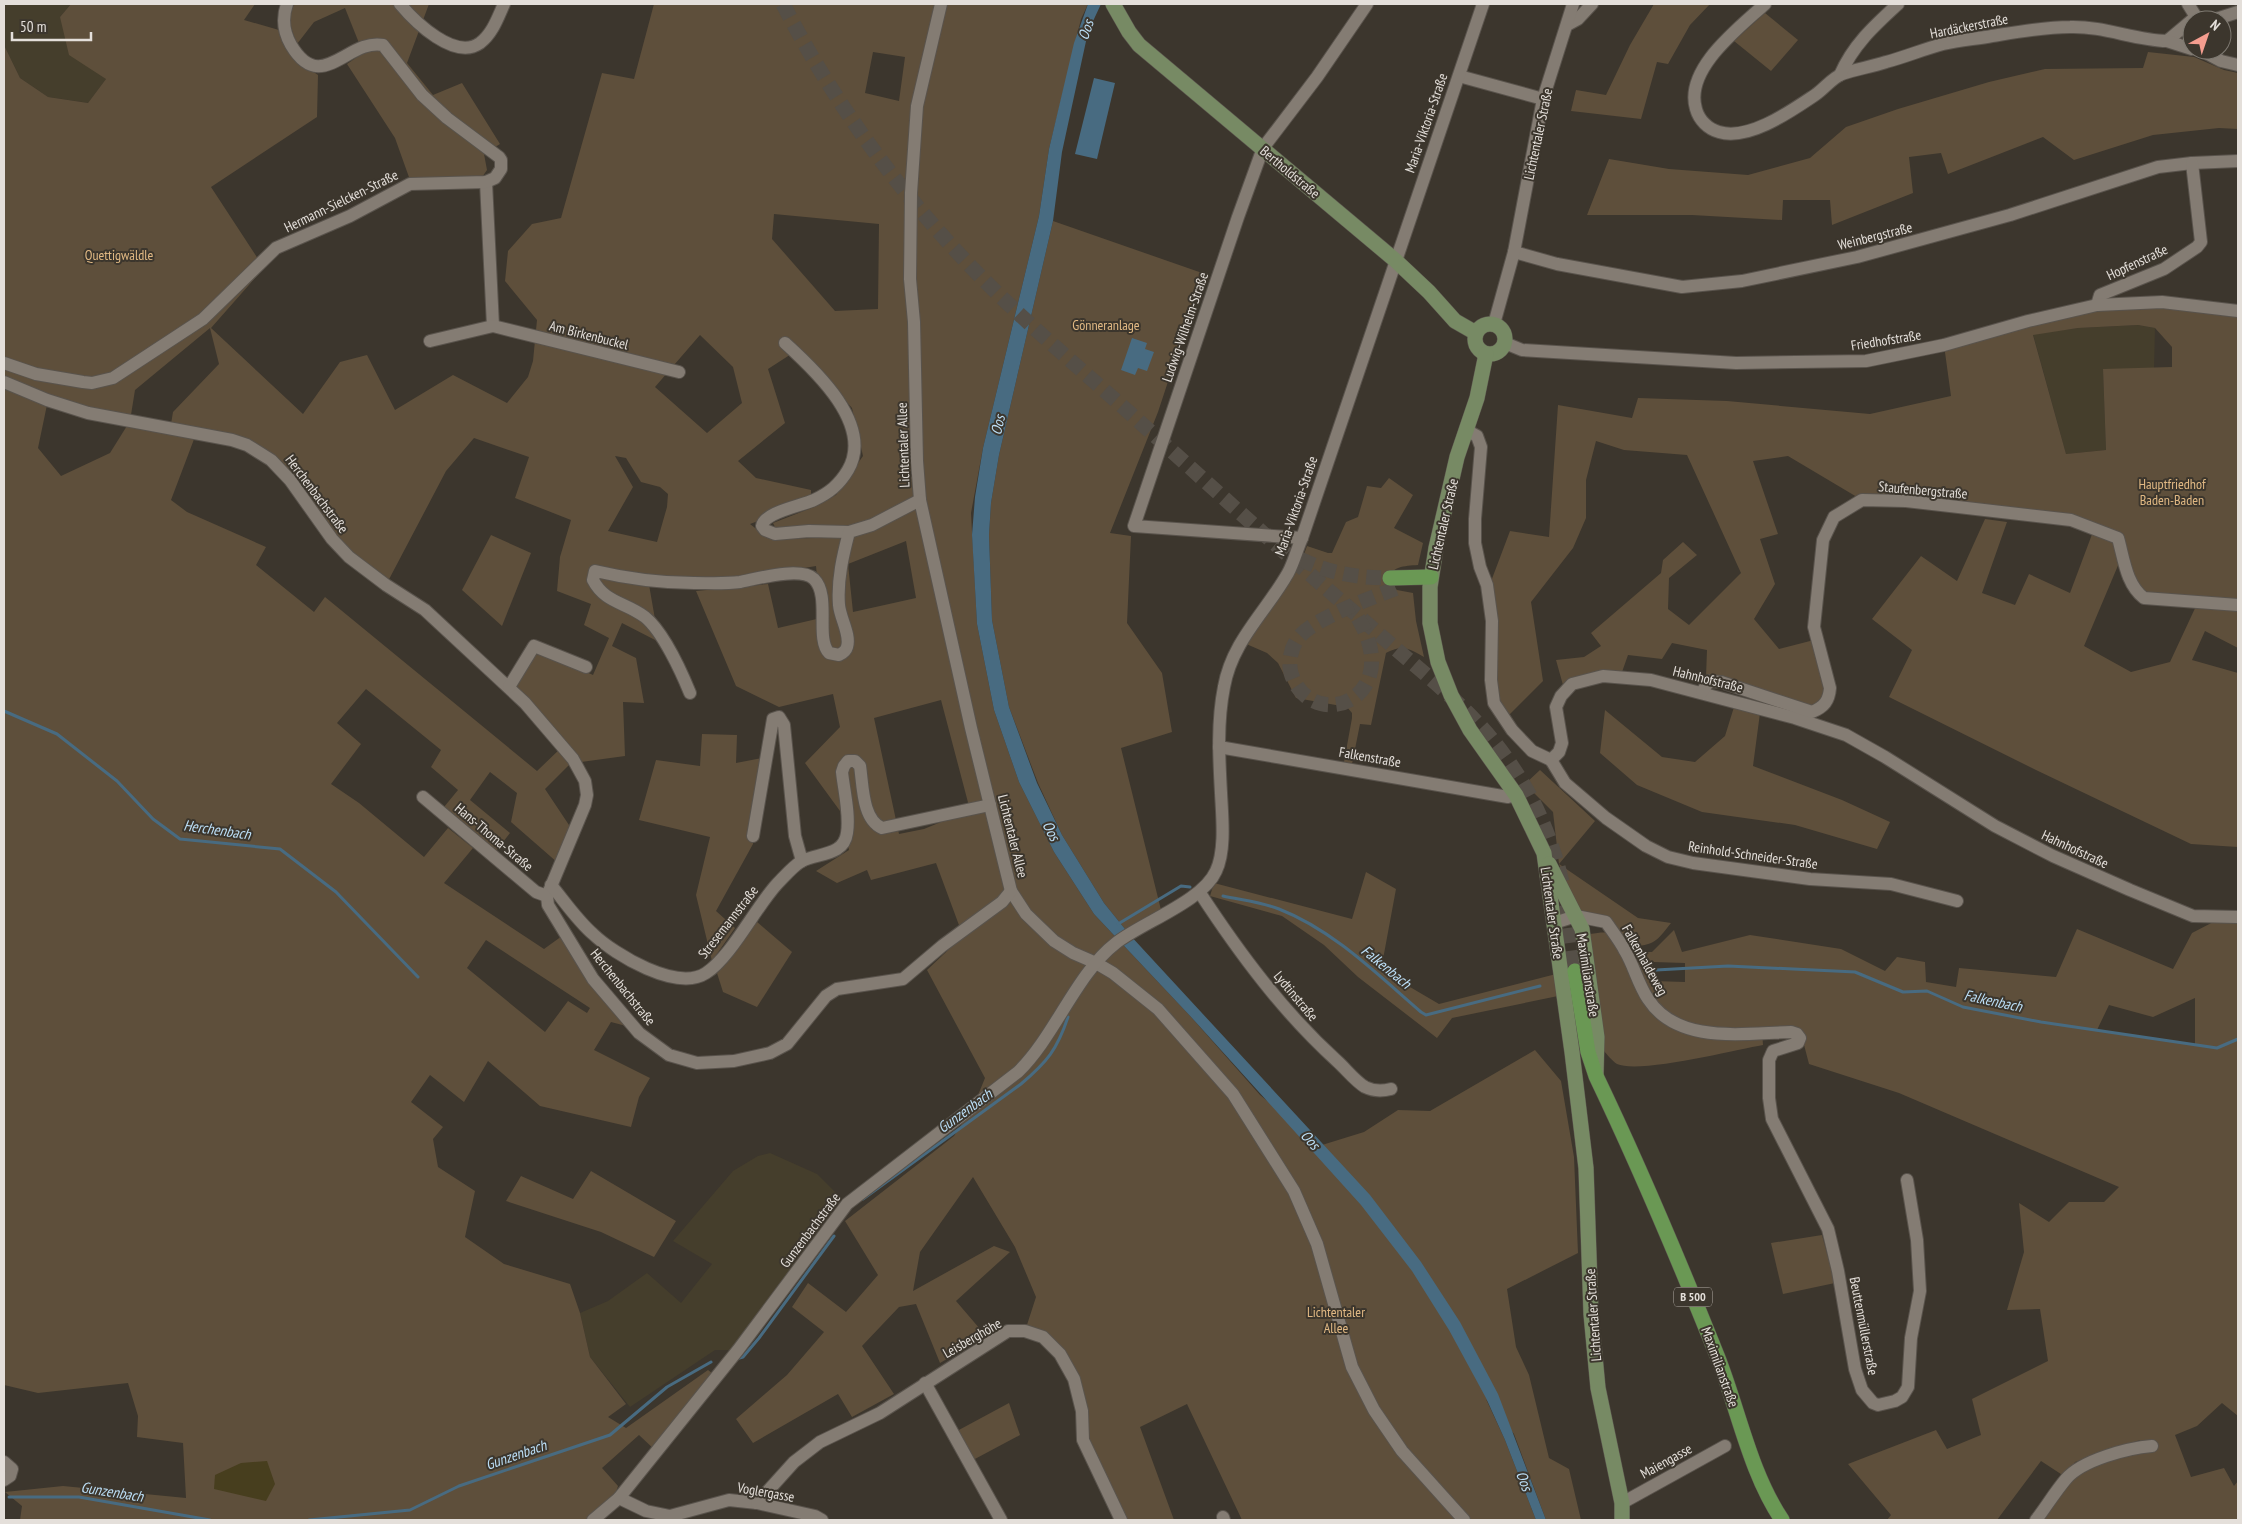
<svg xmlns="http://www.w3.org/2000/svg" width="2242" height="1524" font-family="'PT Sans Narrow',sans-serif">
<rect width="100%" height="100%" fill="#3c362d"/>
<!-- commercial -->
<g fill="#453e2c">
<polygon points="4,4 71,4 60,17 106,79 88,103 48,97 20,78 4,45"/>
<polygon points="2138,325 2155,328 2154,369 2103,369 2106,450 2066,454 2033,334 2078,328"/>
<polygon points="770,1153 817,1174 847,1204 738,1350 715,1350 630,1407 590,1357 580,1313 608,1301 647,1273 681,1303 712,1264 673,1241 733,1171 758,1156"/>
</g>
<!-- green -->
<g fill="#5e4f3b" fill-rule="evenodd">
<path d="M71,4H255L244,20L279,30L295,59L318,75L317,117L211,187L264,268L211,328L303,414L340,362L367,355L395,410L453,375L507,403L528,377L533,361L537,320L505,281L508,251L532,224L561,218L602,73L634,79L654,4H1088L1081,19L1049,149L1039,216L983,448L971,513L977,624L994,710L1019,782L1054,852L1094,914L1192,1018L1260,1095L1322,1145L1364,1132L1398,1110L1430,1111L1535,1050L1561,1081L1574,1157L1578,1253L1507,1289L1516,1347L1529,1375L1549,1458L1569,1469L1581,1520H1546L1514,1434L1486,1399L1505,1440L1536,1520H1242L1187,1404L1140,1427L1174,1520H1121L1098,1473L1082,1411L1060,1354L1025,1331L1036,1297L1015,1247L973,1177L920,1252L913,1291L994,1246L1010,1252L956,1301L986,1336L940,1363L916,1304L899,1307L862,1346L894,1394L852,1417L838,1394L753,1443L736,1419L787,1375L824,1332L792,1307L808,1283L846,1312L878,1275L845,1221L954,1136L974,1105L985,1078L927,970L963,936L936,863L871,880L867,870L837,883L816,871L849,850L840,811L805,763L840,727L833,694L779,707L736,686L696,591L768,584L778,628L821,618L816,566L727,581L648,579L659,642L622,623L612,646L636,658L644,703L623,702L625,756L581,762L511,686L534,648L593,675L609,638L584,625L591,604L557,591L560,557L571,520L515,498L529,457L474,438L446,471L386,585L349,557L271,460L196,434L171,500L187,512L266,547L256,565L314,612L325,597L537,771L562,747L572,762L545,789L571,828L558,863L511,822L517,793L490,772L470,800L510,833L496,851L444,807L458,790L431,767L441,750L366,689L337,723L361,744L331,784L359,803L424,857L448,828L473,848L444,883L544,949L562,936L630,1027L611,1022L594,1050L650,1078L639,1097L631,1127L540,1106L488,1061L464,1102L430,1075L411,1102L443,1127L433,1139L438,1167L475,1191L465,1237L504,1264L570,1284L580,1313L590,1357L626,1404L608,1417L626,1428L708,1370L717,1377L656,1451L639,1435L602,1468L618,1486L612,1504L593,1520H20L22,1506L5,1492L63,1486L186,1498L183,1443L137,1437L138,1416L128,1383L38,1393L4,1385V45L20,78L48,97L88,103L106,79L69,55L60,17ZM873,52L905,57L899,101L865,93ZM774,214L879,224L878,309L835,311L772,239ZM210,328L219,364L173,412L170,430L130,421L135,390ZM700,335L733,367L742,403L707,433L655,387ZM799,349L852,408L863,456L836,495L814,507L773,523L775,527L814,528L815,538L769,539L750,524L811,501V490L756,478L738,461L785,423L768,369ZM48,400L130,421L110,453L61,476L38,448ZM615,456L626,458L641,482L660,487L668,494L667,507L657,542L608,531L633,487ZM906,541L916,598L853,612L848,564ZM941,700L970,810L924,829L899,834L874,718ZM486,940L590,1008L587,1013L568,1001L545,1032L467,968Z"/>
<path d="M295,4H429L407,63L433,95L462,83L500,144L484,154L487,170L480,180H410L395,138L347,64L363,53L345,8L314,22L297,44C292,29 285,18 295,4Z"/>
<polygon points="1654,4 1710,4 1690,25 1668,64 1657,62 1641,119 1571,111 1576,90 1606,95 1630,45"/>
<polygon points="1765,13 1798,40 1771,71 1734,41"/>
<polygon points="2148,52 2194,57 2224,70 2238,73 2238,129 2219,128 2153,135 2074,160 2043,137 1948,174 1941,153 1909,157 1913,193 1832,225 1830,200 1783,200 1782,220 1692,215 1587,215 1609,159 1669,169 1748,175 1810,158 1846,127 1898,109 1989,82 2045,69 2143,68"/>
<polygon points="1053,221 1205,274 1189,318 1158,412 1110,533 1131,536 1127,623 1162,673 1172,732 1121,748 1162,914 1129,934 1104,903 1062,835 1038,783 1009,707 992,620 989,535 991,503 999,455"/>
<path d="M2095,303L2238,311V648L2205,631L2192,660L2238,673V847L2191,844L2036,770L1889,697L1912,650L1872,619L1921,556L1957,581L1985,519L2007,522L1982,593L2015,605L2029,574L2070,593L2094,529L1862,500L1788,456L1753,461L1778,534L1760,539L1775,584L1754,619L1779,649L1814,640L1830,688L1820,709L1706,677L1707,650L1672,643L1662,659L1628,655L1622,672L1563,685L1556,660L1584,657L1601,646L1591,633L1661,573L1663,560L1683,542L1697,555L1669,578L1668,609L1689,625L1741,573L1687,455L1624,450L1596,441L1586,480V518L1573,548L1531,602L1543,681L1509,715L1498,700L1496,625L1490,584L1510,531L1549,537L1558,405L1632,418L1638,398L1727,401L1870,414L1951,396L1944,345ZM2138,325L2155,328L2172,347V367L2103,369L2106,450L2066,454L2033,335L2078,328ZM2122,556L2144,598L2197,604L2170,662L2131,672L2084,646Z"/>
<path d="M1389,478L1413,495L1394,528L1423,543L1418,565C1404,566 1391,566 1388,581L1397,590L1413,593L1416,621L1424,657C1408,648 1403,644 1386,653L1371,725L1360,724L1352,764L1344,762L1352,718V713L1347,707L1296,698L1278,663L1267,653L1244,643L1288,573L1302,560L1307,546L1328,553H1332L1346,522L1358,517L1367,486L1381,488Z"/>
<polygon points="491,535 531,553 502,626 462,590"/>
<polygon points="1734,707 1760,713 1753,766 1842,800 1890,822 1877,849 1795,825 1702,812 1637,785 1600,753 1605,710 1662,757 1695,762 1725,736"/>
<polygon points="702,734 737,735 736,763 762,758 753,844 716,911 735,928 712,961 696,895 710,837 639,820 656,760 700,766"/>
<path d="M1540,770L1595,821L1559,864L1638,918L1671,923C1654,945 1653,945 1625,947L1605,917L1578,913L1559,864L1553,812L1525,784Z"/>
<polygon points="1366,872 1396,889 1381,970 1439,1004 1556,974 1558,996 1452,1018 1437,1038 1358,977 1324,945 1282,916 1210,896 1214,883 1352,919"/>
<path d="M2238,917V1416L2222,1403L2197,1426L2175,1435L2191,1477L2224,1468L2234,1486L2238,1481V1520H2040L2068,1479L2120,1455L2143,1451L2140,1440L2075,1462L2067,1478L2041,1461L1997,1520H1887L1891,1515L1848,1464L1936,1430L1947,1449L1981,1435L1972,1399L2048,1361L2040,1309L2007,1310L2024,1252L2019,1203L2049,1222L2069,1202H2104L2119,1187L1899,1093L1809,1064L1802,1037L1762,1031L1763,1045C1735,1050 1639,1074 1617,1064C1612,1061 1607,1054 1603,1050L1590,934C1613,930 1614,933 1626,952H1652L1674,930L1682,952L1750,935L1841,949L1885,971L1897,957L1925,962L1926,982L1956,987L1959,968L2056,977L2077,929L2173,969L2192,933L2221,918ZM1653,962L1685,963V982L1653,981ZM2195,998V1045L2097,1030L2109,1005L2153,1017Z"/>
<polygon points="756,921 792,952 757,1007 723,992 717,973"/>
<polygon points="591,1171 676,1221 654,1257 601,1232 506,1201 521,1176 573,1199"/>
<polygon points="1822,1235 1835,1283 1783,1294 1771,1243"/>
<polygon points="1009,1403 1020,1435 973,1460 957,1431"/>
</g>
<!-- sand -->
<polygon fill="#473e1e" points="267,1461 275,1484 266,1501 214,1489 215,1475 241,1463"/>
<!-- water -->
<g fill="#486b81">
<polygon points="1088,4 1101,4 1088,32 1062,152 1053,221 999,455 991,503 989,535 992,620 1009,707 1037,783 1062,835 1104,903 1129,934 1370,1195 1421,1262 1460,1322 1498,1394 1546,1520 1536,1520 1505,1440 1486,1398 1449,1330 1412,1271 1361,1205 1192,1018 1094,914 1054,852 1019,782 994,710 977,624 972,535 975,497 983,448 1039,216 1049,149 1074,43"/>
<polygon points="1094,78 1115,83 1097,159 1075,154"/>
<polygon points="1132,338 1147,343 1145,349 1154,352 1147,371 1138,368 1135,375 1121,370"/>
</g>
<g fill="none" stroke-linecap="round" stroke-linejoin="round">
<!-- stream -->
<g stroke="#486b81" stroke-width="3">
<polyline points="4,711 57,734 117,781 153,819 180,839 280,849 336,892 418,977"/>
<path d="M1223,896C1241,900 1261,902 1279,909C1333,930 1377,974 1421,1012L1426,1015L1540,986"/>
<polyline points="1118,924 1181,886 1190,887"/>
<polyline points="1656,970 1728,966 1855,972 1903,992 1927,991 1963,1007 2041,1022 2217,1048 2238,1039"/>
<path d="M863,1199L1021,1084C1047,1062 1057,1050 1068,1017"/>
<polyline points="736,1359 743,1357 759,1338 834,1236"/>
<polyline points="9,1497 79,1497 210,1520"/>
<polyline points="309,1520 410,1510 459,1486 610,1435 667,1387 711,1362"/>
</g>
<!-- primary-tunnel -->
<g stroke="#554f47" stroke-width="15" stroke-dasharray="15 8" stroke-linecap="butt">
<path d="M783,4C834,103 901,195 978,274C1024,321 1075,364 1123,407C1171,450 1218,493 1265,535C1309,574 1353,611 1396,649C1438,685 1483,721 1513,768C1537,803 1552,841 1562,882"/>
<path d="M1300,559C1328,573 1358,578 1390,578"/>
<path d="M1358,618C1407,701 1310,735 1291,673C1288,661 1291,647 1299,637C1315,618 1373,597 1397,588"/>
<polyline points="1566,905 1575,971"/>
</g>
<!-- street casing -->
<g stroke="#59534c" stroke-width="14">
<g id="street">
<path d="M400,4C415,22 455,61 480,43C493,33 498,17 504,4"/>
<polyline points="941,4 917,106 911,193 910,279 914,322 917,461 920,500 971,728 1011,891 1026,914 1054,941 1073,953 1096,963 1113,973 1158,1009 1233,1094 1294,1191 1317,1244 1352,1367 1374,1410 1402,1451 1464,1520"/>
<path d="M1765,4C1739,28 1684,69 1696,109C1699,120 1708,129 1719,132C1749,141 1791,111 1815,95C1824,89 1832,78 1842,74C1856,69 1871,67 1886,62C1905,57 1924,49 1943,44C1959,40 1976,39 1992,36C2017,32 2044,27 2070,27C2104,26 2134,40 2167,41L2192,20"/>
<polyline points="2188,4 2198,20"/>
<polyline points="2213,20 2238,12"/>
<polyline points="1567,25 1578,19 1592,4"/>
<polyline points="2167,41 2192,49"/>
<polyline points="2206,50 2208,54 2221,61 2238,65"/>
<path d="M1840,75C1853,45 1874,26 1898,4"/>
<polyline points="1459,76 1543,99"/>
<polyline points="486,182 493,326"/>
<polyline points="1514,252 1557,264 1682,287 1742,281 1857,257 2010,215 2158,167 2192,163 2238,161"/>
<polyline points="2097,305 2100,295 2164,269 2197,247 2201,242 2192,163"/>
<polyline points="1494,324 1514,252 1543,99 1573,4"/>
<polyline points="430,341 493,326 679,372"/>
<path d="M785,343C816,371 874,425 848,470C839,485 829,493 814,500C801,506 764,512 762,526L765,530L775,534L809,531L849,532"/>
<polyline points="1505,343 1522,350 1736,363 1866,361 1944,345 2028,321 2097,305 2162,302 2238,311"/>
<path d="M4,363L36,374L83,382L92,383L113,378L203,319L276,248L350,216L410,184L486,182L495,178L501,169V160L499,157L447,118L422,95L383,45C348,38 321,96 291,45C283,31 282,18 287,4"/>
<polyline points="4,382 47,400 88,413 232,440 247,445 271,460 290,480 332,539 349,557 386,585 425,610 525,703 573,759 585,781 587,795 585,805 547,896 548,905 593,979 639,1033 669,1055 697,1063 734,1061 770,1053 787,1044 826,996 837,989 903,979 942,946 1002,902 1011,891"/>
<polyline points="1466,430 1477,436 1481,447 1475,519 1475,543 1480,567 1487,585 1492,621 1491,680 1494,703 1512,730 1532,751 1551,760 1559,752 1562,743 1556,707 1561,696 1572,684 1603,676 1651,680 1795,718 1846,735 1885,757 1995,826 2053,856 2130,890 2193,916 2238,917"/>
<polyline points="1302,538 1134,526 1238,217 1263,148 1317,77 1367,4"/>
<polyline points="509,687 534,646 586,667"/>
<path d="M1702,692L1709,681L1721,682L1812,712C1824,707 1829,701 1830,688L1814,627L1823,540L1834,517L1862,500L1906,501L2071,520L2118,538C2124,559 2126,584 2144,598L2238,605"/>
<path d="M690,693C681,671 663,632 645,617C625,602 605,603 593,580L595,571C629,579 660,583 694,583C709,583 724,584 740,582C756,579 801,566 814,579C831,596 815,638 829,653L839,655C843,653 846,651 847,647C851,635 840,618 839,605C837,580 843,555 849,532L872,525L920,500"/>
<polyline points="1219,747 1508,797 1516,795"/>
<polyline points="1551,760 1565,783 1606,818 1646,846 1668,857 1693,863 1810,879 1891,884 1957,901"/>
<polyline points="423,797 536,892 547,896"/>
<polyline points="753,836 773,719 779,717 784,725 795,836 802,861"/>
<path d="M551,885C565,902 577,920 593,934C615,955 677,992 706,973C731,957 755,908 777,884C784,877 793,866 802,861C818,853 844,856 847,833C850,814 844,791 842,772L844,766L848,761H855L860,766C863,785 862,819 882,828L990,805"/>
<path d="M1200,893C1240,954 1283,1012 1337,1061C1346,1069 1355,1081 1365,1087C1373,1091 1383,1091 1391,1089"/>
<path d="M1554,923L1576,916L1606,922C1612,931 1620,941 1625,951C1634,966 1638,984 1648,999C1678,1045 1744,1033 1791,1032L1797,1034L1800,1038L1798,1043L1773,1051L1769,1060V1098L1772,1119L1828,1229L1838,1271L1855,1369L1862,1390L1873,1403L1878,1405L1895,1401L1902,1397L1908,1387L1911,1338L1920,1291L1917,1240L1907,1180"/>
<polyline points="925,1383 1001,1520"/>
<polyline points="4,1462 12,1469 10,1476 4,1480"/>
<polyline points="619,1498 646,1511 670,1516 729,1500 757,1503 815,1516 822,1520"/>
<polyline points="757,1503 794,1462 820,1442 880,1413 1008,1331 1025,1331 1043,1337 1060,1354 1074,1379 1082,1411 1083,1440 1121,1520"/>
<polyline points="1622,1503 1725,1446"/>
<polyline points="1223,1517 1224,1520"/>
<path d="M593,1520L619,1498L738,1350L847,1204L1018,1072C1055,1036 1076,974 1116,943C1143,922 1203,901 1216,871C1226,850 1222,815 1221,793C1219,758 1217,722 1224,687C1232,641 1266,612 1288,573C1294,562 1297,549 1302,538L1483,4"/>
<path d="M2036,1520C2046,1507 2055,1492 2066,1479C2082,1460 2128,1448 2152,1446"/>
</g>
</g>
<!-- secondary casing -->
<g stroke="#59534c" stroke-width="16">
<g id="secondary">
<polyline points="1113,4 1129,32 1139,45 1395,260 1429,292 1455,321 1476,333"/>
<circle cx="1490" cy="339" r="15"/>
<polyline points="1486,354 1477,398 1457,457 1436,548 1430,587 1430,623 1438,662 1451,695 1470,730 1516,795 1544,853 1572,1052 1586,1168 1591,1314 1598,1388 1622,1503 1622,1520"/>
<polyline points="1549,864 1582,929 1597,1037 1596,1074"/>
</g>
</g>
<!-- primary casing -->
<g stroke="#59534c" stroke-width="16">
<g id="primary">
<polyline points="1390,578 1431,577"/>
<path d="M1575,971L1588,1052L1596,1076C1640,1168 1680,1263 1718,1358C1739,1412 1750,1472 1782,1520"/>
</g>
</g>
<!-- street -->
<use href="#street" stroke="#847c73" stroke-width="12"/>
<!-- secondary -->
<use href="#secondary" stroke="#778a64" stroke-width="15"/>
<!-- primary -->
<use href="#primary" stroke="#6a9854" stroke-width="15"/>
</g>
<g text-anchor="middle" stroke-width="4" stroke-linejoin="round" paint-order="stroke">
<!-- shield labels -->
<rect fill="#3c362d" stroke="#b2aca6" stroke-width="1" x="1674" y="1287.5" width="38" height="19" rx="4"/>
<g font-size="12" font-weight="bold" fill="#e4dfda">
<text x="1693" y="1301">B 500</text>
</g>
<!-- street labels -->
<g font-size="14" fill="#e4dfda" stroke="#3c362d">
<text transform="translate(1969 26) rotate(-11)" y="5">Hardäckerstraße</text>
<text transform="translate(1426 123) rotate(-71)" y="5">Maria-Viktoria-Straße</text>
<text transform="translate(1538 134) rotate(-78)" y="5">Lichtentaler Straße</text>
<text transform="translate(1290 172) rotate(40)" y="5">Bertholdstraße</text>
<text transform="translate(341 201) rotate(-26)" y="5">Hermann-Sielcken-Straße</text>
<text transform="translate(1875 236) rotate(-14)" y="5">Weinbergstraße</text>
<text transform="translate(2137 262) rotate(-25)" y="5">Hopfenstraße</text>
<text transform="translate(1185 327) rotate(-71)" y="5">Ludwig-Wilhelm-Straße</text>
<text transform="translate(589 335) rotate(14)" y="5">Am Birkenbuckel</text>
<text transform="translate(1886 340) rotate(-9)" y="5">Friedhofstraße</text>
<text transform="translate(903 445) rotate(-92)" y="5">Lichtentaler Allee</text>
<text transform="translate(1923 490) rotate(5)" y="5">Staufenbergstraße</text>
<text transform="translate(317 494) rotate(53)" y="5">Herchenbachstraße</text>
<text transform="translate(1296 506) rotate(-71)" y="5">Maria-Viktoria-Straße</text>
<text transform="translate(1443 524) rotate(-77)" y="5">Lichtentaler Straße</text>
<text transform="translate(1708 679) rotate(14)" y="5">Hahnhofstraße</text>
<text transform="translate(1370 757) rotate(10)" y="5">Falkenstraße</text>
<text transform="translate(1013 836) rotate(76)" y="5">Lichtentaler Allee</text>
<text transform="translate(494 837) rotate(40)" y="5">Hans-Thoma-Straße</text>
<text transform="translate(2075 849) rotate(25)" y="5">Hahnhofstraße</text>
<text transform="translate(1753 855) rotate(8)" y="5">Reinhold-Schneider-Straße</text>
<text transform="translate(1552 913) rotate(82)" y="5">Lichtentaler Straße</text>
<text transform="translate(728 922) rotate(-52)" y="5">Stresemannstraße</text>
<text transform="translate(1645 960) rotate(61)" y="5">Falkenhaldeweg</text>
<text transform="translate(1588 975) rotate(81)" y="5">Maximilianstraße</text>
<text transform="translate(623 987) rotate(51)" y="5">Herchenbachstraße</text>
<text transform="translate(1296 996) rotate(50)" y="5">Lydtinstraße</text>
<text transform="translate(810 1230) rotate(-53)" y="5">Gunzenbachstraße</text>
<text transform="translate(1593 1315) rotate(-94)" y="5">Lichtentaler Straße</text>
<text transform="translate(1864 1326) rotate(79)" y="5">Beuttenmüllerstraße</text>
<text transform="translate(972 1338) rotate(-30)" y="5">Leisberghöhe</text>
<text transform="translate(1720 1367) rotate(70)" y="5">Maximilianstraße</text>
<text transform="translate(1666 1461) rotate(-29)" y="5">Maiengasse</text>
<text transform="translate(766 1492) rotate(10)" y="5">Voglergasse</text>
</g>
<!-- park labels -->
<g font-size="14" fill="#e0b883" stroke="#3c362d">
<text x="119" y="260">Quettigwäldle</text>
<text x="1106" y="330">Gönneranlage</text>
<text x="2172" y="489">Hauptfriedhof<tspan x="2172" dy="16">Baden-Baden</tspan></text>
<text x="1336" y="1317">Lichtentaler<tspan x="1336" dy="16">Allee</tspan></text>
</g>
<!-- water labels -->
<g font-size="15" font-style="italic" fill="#bcdff7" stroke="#3c362d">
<text transform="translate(1086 30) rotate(-71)" y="5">Oos</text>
<text transform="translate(998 425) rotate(-77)" y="5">Oos</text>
<text transform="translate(217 830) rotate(8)" y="5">Herchenbach</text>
<text transform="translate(1051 831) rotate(62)" y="5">Oos</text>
<text transform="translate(1386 967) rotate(39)" y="5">Falkenbach</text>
<text transform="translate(1993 1001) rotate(12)" y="5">Falkenbach</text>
<text transform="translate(965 1111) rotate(-36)" y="5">Gunzenbach</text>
<text transform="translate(1310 1140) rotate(48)" y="5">Oos</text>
<text transform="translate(516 1455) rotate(-19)" y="5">Gunzenbach</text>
<text transform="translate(1524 1481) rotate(69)" y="5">Oos</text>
<text transform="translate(112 1492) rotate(9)" y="5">Gunzenbach</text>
</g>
</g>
<!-- border -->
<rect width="2242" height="1524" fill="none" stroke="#e4dfda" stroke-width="10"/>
<!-- north arrow -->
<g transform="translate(2207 35) rotate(40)"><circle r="24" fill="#3c362d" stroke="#7f7a72"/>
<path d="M0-4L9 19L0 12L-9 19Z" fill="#f59d8f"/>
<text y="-8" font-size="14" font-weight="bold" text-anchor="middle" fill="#e4dfda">N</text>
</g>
<!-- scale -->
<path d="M12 32v8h79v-8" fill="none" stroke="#e4dfda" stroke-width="2.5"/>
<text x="20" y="32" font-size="15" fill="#e4dfda" stroke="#3c362d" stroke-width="4" paint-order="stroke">50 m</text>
</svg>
